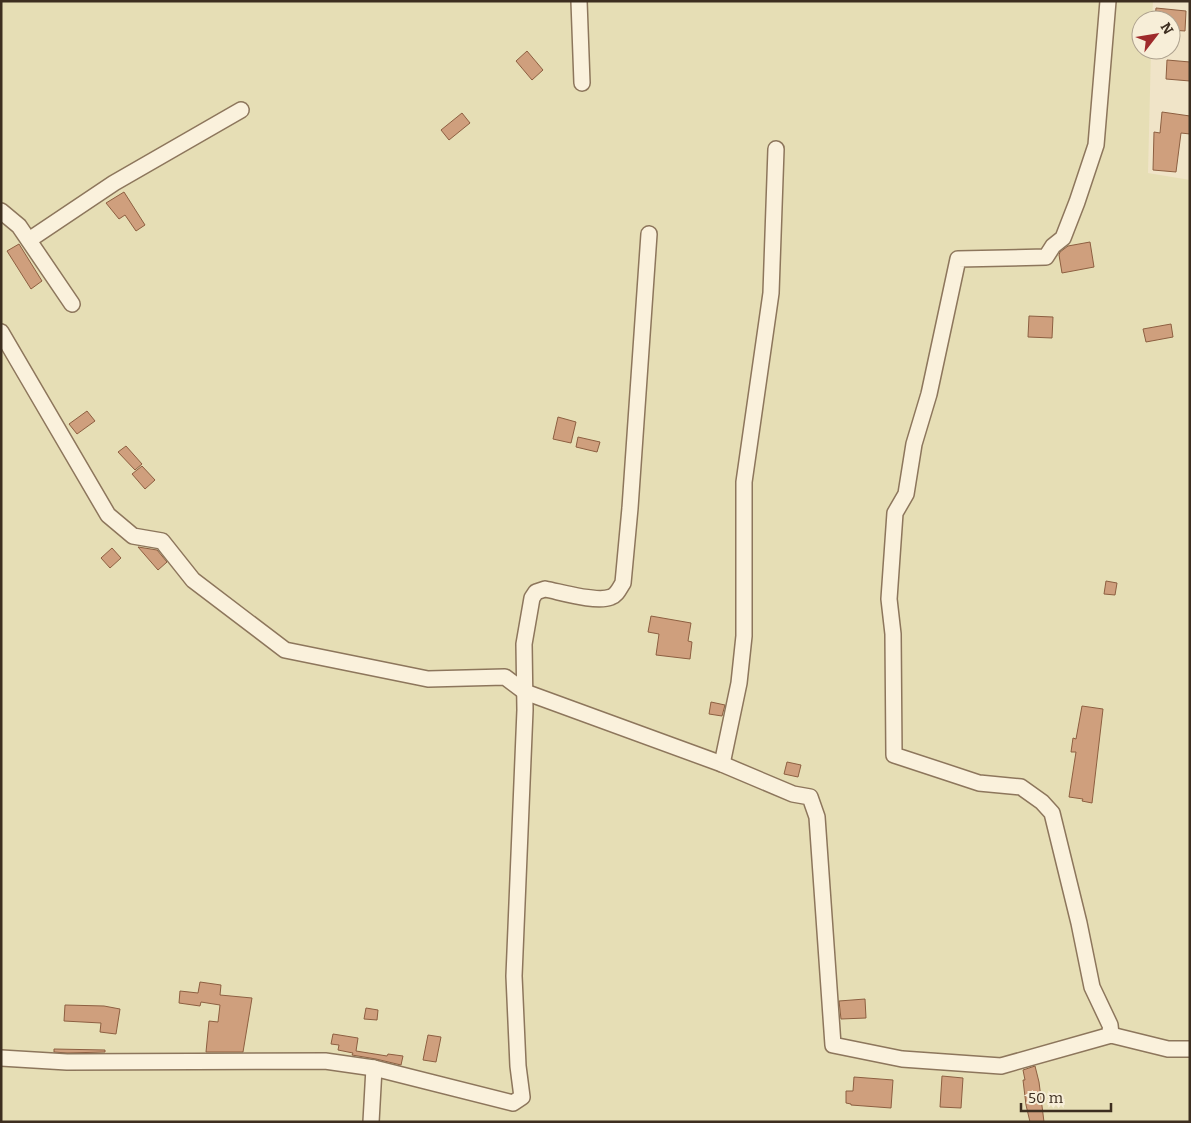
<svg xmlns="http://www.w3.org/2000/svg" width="1191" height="1123" font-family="Bitter,serif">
<rect width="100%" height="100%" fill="#f0e4c8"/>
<!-- farmland -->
<polygon fill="#e6deb5" points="1,1 1153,1 1152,20 1141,20 1141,50 1151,50 1148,173 1190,180 1190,1122 1,1122"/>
<!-- building -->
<g fill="#cf9f7d" stroke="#8d5f41">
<polygon points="1156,8 1186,11 1185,31 1171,30 1171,20 1155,20"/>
<polygon points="527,51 543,70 532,80 516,61"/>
<polygon points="1167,60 1190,62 1190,81 1166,79"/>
<polygon points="1162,112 1190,116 1190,134 1181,133 1176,172 1153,170 1154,132 1160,133"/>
<polygon points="462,113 470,123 449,140 441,130"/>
<polygon points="124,192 145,225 136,231 125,215 119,219 106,203"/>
<polygon points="1090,242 1094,267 1062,273 1059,255 1060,252 1068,246"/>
<polygon points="19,244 42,281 31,289 7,251"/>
<polygon points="1029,316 1053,317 1052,338 1028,337"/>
<polygon points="1171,324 1173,337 1146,342 1143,329"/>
<polygon points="87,411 95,421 77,434 69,424"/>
<polygon points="558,417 576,422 571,443 553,439"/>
<polygon points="578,437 600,442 597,452 576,447"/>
<polygon points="126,446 142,464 135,470 118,452"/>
<polygon points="142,466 155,480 145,489 132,474"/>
<polygon points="138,547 157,550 167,562 158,570"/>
<polygon points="112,548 121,558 110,568 101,558"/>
<polygon points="1106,581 1117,583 1115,595 1104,594"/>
<polygon points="651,616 691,623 688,641 692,642 690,659 656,655 659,634 648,632"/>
<polygon points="711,702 725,705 722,716 709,714"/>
<polygon points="1082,706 1103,709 1092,803 1082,801 1083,799 1069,797 1076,752 1071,752 1073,738 1076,739"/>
<polygon points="787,762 801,765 798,777 784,774"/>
<polygon points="200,982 221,985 220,995 252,998 243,1052 206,1052 209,1021 218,1022 220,1005 201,1002 200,1006 179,1003 180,991 198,993"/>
<polygon points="865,999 866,1018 841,1019 839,1001"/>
<polygon points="65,1005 104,1006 120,1009 116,1034 100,1032 101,1023 64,1021"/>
<polygon points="366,1008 378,1010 377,1020 364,1019"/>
<polygon points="333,1034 358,1038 356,1051 387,1056 388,1054 403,1056 401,1065 376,1059 352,1055 353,1053 338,1050 339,1045 331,1044"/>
<polygon points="428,1035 441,1037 436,1062 423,1060"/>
<polygon points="54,1049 105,1050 105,1052 67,1053 54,1052"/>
<polygon points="1035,1066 1039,1082 1044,1122 1030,1122 1026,1105 1023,1080 1025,1080 1023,1070"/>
<polygon points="942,1076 963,1078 961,1108 940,1107"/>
<polygon points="854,1077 893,1080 891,1108 851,1105 851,1104 846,1103 846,1091 853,1091"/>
</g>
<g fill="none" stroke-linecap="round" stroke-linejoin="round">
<!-- minor casing -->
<g stroke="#8d765c" stroke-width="18">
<g id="minor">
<polyline points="579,1 582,83"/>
<polyline points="1108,1 1096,145 1077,202 1063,238 1053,246 1046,257 958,259 929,394 914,444 906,494 895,513 889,599 893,634 894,755 979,783 1021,787 1042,802 1052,813 1079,923 1092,987 1110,1025 1111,1035"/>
<polyline points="1,211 19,226 72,304"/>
<polyline points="29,240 114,183 241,110"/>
<polyline points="1,332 108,515 133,536 162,541 193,580 285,650 428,679 505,677 525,692 722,764 793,794 810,797 817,817 833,1045 902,1059 1001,1066 1111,1035 1168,1049 1190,1049"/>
<polyline points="722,764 739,683 744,636 744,482 771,293 776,149"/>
<path d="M1,1058L67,1062L325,1061L374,1068L513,1103L522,1097L518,1066L514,976L525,710L524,644L532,598L536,592L545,589C561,592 596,603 611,597C617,595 619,589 623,583L630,508L649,234"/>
<polyline points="371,1122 374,1068"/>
</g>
</g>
<!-- minor -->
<use href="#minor" stroke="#faf1dc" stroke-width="15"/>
</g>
<!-- border -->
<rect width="1191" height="1123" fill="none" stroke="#3d2e20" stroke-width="5"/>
<!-- north arrow -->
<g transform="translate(1156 35) rotate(59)"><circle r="24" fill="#f7eed8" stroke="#ada18e"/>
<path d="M0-4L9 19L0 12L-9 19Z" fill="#9e2a2b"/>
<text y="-8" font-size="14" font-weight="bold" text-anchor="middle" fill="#3d2e20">N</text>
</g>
<!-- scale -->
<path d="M1021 1103v8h90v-8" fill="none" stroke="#3d2e20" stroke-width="2.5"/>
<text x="1028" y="1103" font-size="15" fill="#3d2e20" stroke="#f7eed8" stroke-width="4" paint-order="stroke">50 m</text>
</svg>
